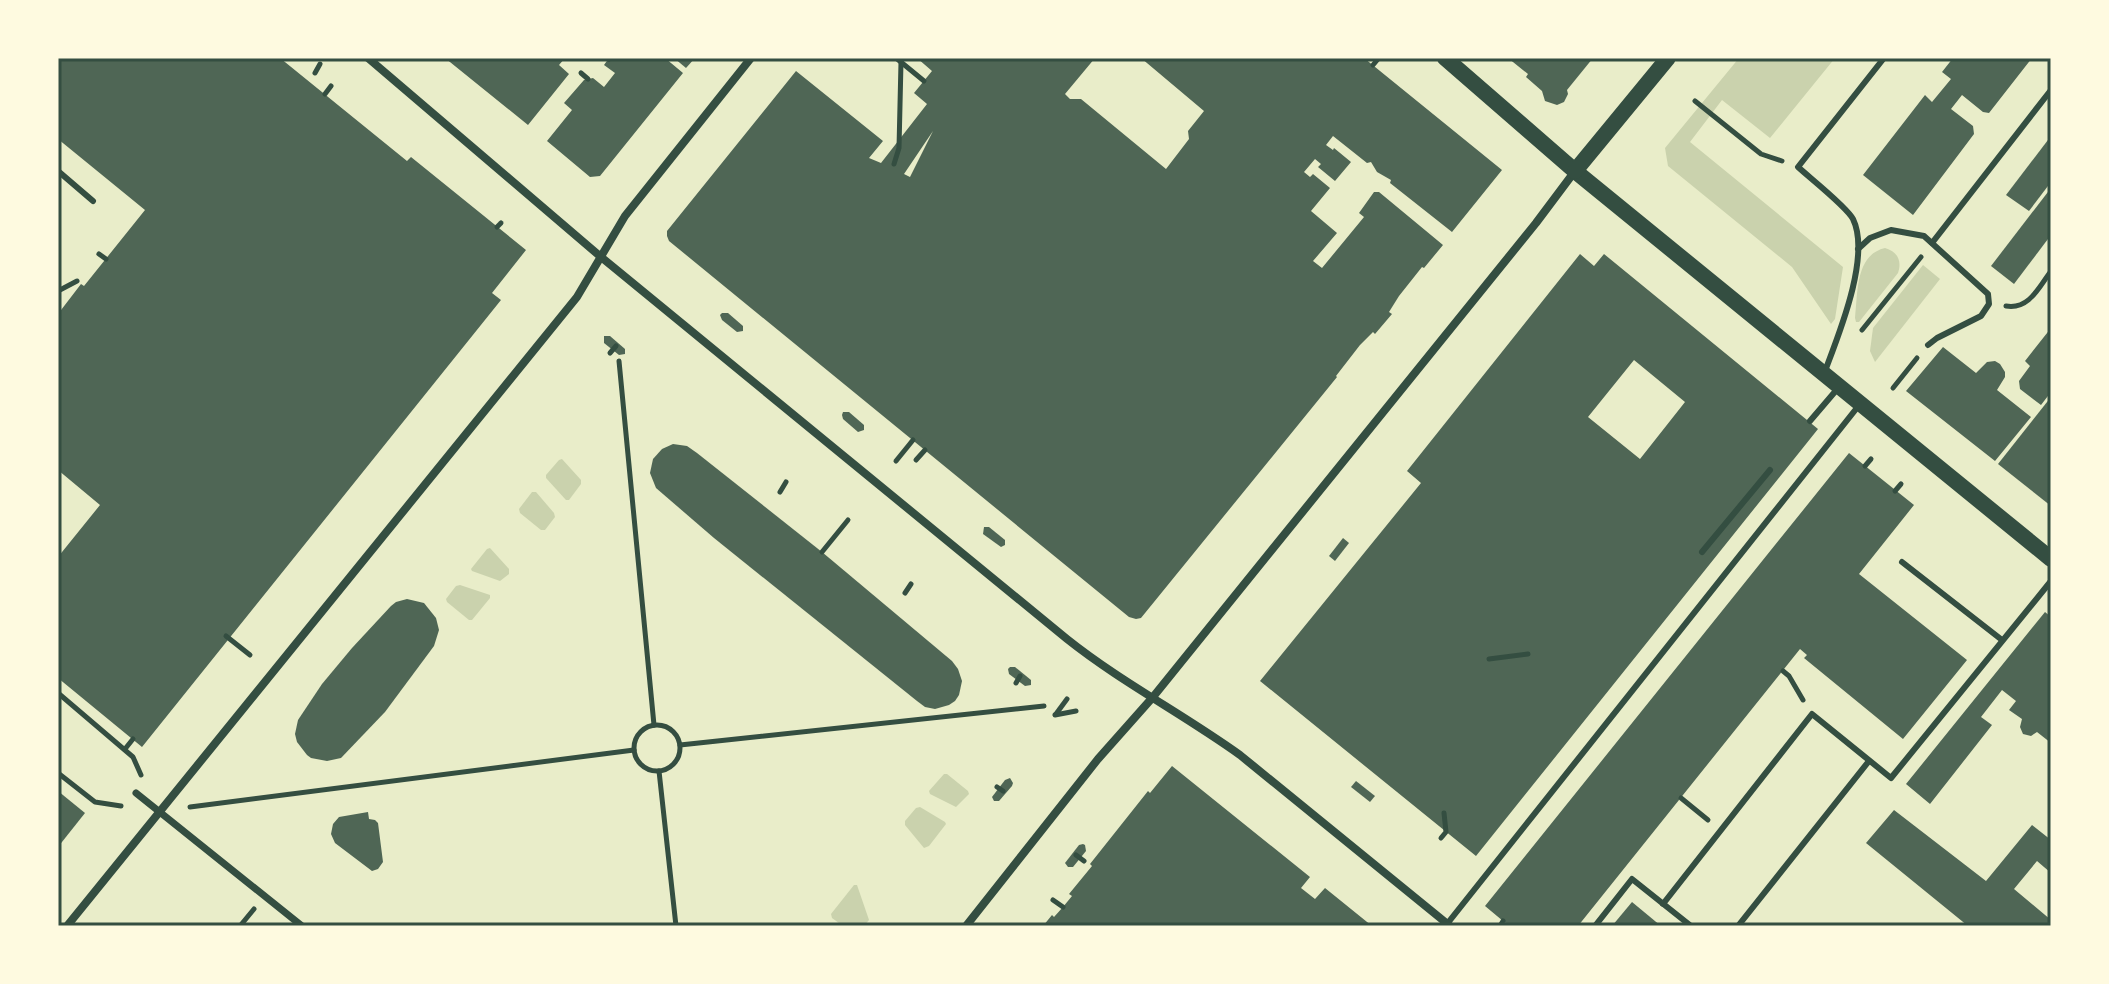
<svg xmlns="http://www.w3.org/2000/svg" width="2109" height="984" font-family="Cabin,sans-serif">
<rect width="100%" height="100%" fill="#e9edc9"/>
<!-- green -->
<g fill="#cad2ad">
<polygon points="1739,58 1835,58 1770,138 1722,100 1690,142 1843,267 1835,319 1831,324 1792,267 1668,166 1665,148"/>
<path d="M1885,248C1898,252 1902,261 1898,273L1859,322H1856L1855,318C1858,293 1855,255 1885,248Z"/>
<polygon points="1923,265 1940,279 1875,362 1870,351 1873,328"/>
<polygon points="562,459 581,480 581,484 569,500 566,500 546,478 546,475 559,460"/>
<polygon points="532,492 536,492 554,513 555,517 545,530 541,530 520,513 519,509"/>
<polygon points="490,548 509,569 509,574 500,581 472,571 471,569 487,549"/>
<polygon points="460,585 490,595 490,598 472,620 469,620 447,602 446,599 456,586"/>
<polygon points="944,774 947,774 968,791 969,794 956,807 930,794 929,791"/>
<polygon points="920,807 945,822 946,824 929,846 924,848 905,825 905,821 916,808"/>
<polygon points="854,885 857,885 869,920 864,926 843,926 832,918 831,914"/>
</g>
<!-- building -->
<g fill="#4f6655" fill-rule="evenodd">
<polygon points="58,58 280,58 407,161 411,157 526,250 492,293 501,300 142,747 58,678 58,557 100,505 58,470 58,314 81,284 84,286 145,210 58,139"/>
<polygon points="445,58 565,58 559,65 569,74 528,125"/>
<polygon points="609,58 665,58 683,73 600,176 590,177 547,141 572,110 564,103 584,80 593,78 604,87 615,73 604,65"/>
<polygon points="674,58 695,58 686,68"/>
<path d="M917,58H1095L1065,94L1070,99H1081L1166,169L1189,139L1188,131L1204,111L1141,58H1364L1502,170L1452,232L1390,183L1391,180L1377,172L1371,162L1367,163L1333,136L1326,145L1333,150L1334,148L1351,162L1335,181L1318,167L1321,164L1315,159L1304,172L1310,177L1313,174L1330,188L1311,211L1337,233L1313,261L1322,268L1364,217L1359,213L1374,192H1379L1443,245L1424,268L1422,267L1399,296L1389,312L1392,314L1375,334L1373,332L1360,345L1336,376L1337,377L1141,618L1136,619L1129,617L669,241L667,236V231L796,71L883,141L869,158L881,163L927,104L914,93L932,71ZM933,131L910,177L904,174Z"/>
<polygon points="1508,58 1593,58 1567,90 1568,94 1564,102 1557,105 1545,101 1542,91 1526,77 1528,74"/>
<polygon points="1953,58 2032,58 1989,113 1983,112 1962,95 1951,109 1973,126 1974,134 1913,215 1863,175 1925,95 1932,102 1951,79 1942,72"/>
<polygon points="2051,136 2051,182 2029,211 2006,195"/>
<polygon points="2051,188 2051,235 2014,284 1991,266"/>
<path d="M1580,254L1594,266L1604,254L1818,429L1476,856L1260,681L1421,483L1407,471ZM1634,360L1685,402L1640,459L1588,417Z"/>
<polygon points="722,313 728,313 743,326 743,331 737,332 722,320 720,315"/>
<polygon points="2051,328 2051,392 2041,405 2020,389 2019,381 2030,366 2025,361"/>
<polygon points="604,336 610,336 625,349 625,354 619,355 604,343"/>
<polygon points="1943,347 1976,373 1987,362 1995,361 2000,364 2005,372 2005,377 1997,390 2031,417 1995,461 1906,391"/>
<polygon points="2051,397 2051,506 1998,464"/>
<polygon points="843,412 849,412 864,425 864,430 858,432 843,419 842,415"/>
<polygon points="673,444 687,446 697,453 822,552 952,661 958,669 962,681 959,695 955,701 949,705 935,709 925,707 917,701 714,538 656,488 650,473 653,459 662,449"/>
<polygon points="1849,453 1914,505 1859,574 1967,660 1903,739 1804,658 1807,655 1800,649 1578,926 1509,926 1485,906"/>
<polygon points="984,527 989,527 1005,540 1005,545 1001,547 983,534"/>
<polygon points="1343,538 1349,543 1335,561 1329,556"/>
<polygon points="407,599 424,603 436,618 439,630 434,646 385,712 341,758 327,761 311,758 307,755 297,742 295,734 298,720 322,684 352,648 391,606 396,602"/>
<polygon points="2045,612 2051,617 2051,743 2037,732 2031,736 2023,734 2020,727 2022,719 2009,710 2016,701 2002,690 1981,717 1992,725 1930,804 1906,784"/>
<polygon points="1010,667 1015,667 1031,680 1031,685 1025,686 1009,674 1008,669"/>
<polygon points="1172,766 1310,877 1301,888 1315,899 1325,888 1372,926 1043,926 1052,915 1054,917 1063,907 1072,896 1069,894 1092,866 1090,864 1148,791 1150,793"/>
<polygon points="1010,778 1013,783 1012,786 999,801 994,801 992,797 1005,780"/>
<polygon points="1356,781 1375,796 1370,802 1351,787"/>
<polygon points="58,791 85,813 58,847"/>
<polygon points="1894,810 1986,881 2032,825 2051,840 2051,873 2037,861 2014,889 2051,920 2051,926 1968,926 1866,843"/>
<polygon points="368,812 369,819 375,820 378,823 383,862 378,869 372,871 335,843 331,834 333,824 339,817"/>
<polygon points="1083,844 1085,845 1086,851 1073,867 1068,867 1065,863 1079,845"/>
<polygon points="1632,902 1661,926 1612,926"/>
</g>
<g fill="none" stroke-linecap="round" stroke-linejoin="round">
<!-- path -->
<g stroke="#344e41" stroke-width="5">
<polyline points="608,58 609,59"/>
<polyline points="896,58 924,81"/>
<polyline points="1373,65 1378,59"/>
<polyline points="315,73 320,64"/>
<polyline points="581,73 588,79"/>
<polyline points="325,94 331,86"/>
<polyline points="1695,101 1761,154 1782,161"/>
<polyline points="894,164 899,148 901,62"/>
<polyline points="497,227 501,223"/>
<polyline points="99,254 106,259"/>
<polyline points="58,291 77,281"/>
<path d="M2006,306C2029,310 2039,287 2051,271"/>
<polyline points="1862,330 1921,257"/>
<polyline points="610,353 616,346"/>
<polyline points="619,361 654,725"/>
<polyline points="1893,388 1917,358"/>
<polyline points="916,460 925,450"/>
<polyline points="896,461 913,440"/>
<polyline points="1865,466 1871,459"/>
<polyline points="1895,491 1901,484"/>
<polyline points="780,492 786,482"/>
<polyline points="822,552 848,520"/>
<polyline points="905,593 911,584"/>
<polyline points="226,636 250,655"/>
<polyline points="1489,659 1528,654"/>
<polyline points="1783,671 1789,676 1803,700"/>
<polyline points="1016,683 1020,676"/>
<polyline points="58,693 133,757 141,775"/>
<polyline points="1056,714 1067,699"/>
<polyline points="1055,715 1076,711"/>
<circle cx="657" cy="748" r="23"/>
<polyline points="680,745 1044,706"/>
<polyline points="125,749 133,739"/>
<polyline points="659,771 676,926"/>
<polyline points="58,773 95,802 121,806"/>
<polyline points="997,787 1003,791"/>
<polyline points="1681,798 1708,820"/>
<polyline points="190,807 634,750"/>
<polyline points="1441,838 1446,832 1444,813"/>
<polyline points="1076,855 1084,861"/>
<polyline points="1053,900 1063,907"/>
<polyline points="240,926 254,909"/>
<polyline points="1500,926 1503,921"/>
</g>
<!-- service -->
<g stroke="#344e41" stroke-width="6">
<polyline points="58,171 93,201"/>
<polyline points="1932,243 2051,90"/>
<polyline points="1858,249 1870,238 1891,230 1924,236 1988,294 1989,304 1981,316 1937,338 1928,345"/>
<path d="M1825,371C1839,334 1871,256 1853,219C1847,207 1810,178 1798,167L1884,58"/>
<polyline points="1810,421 1839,387"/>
<polyline points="1702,552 1770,470"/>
<polyline points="1902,562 2002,640"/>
<polyline points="1663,904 1812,714 1891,778 2051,581"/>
<polyline points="1447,924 1860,404"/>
<polyline points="1595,926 1632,879 1691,926"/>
<polyline points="1738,926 1869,761"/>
</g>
<!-- pedestrian -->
<polyline stroke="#344e41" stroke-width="7" points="136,793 302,926"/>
<!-- minor -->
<g stroke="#344e41" stroke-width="8">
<path d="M368,58L601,257L1067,639C1121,682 1183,714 1240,755L1450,926"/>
<polyline points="67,926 577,297 625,216 751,58"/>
<polyline points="966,926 1098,759 1153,697 1536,223 1575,171"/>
</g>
<!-- secondary -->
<g stroke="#344e41" stroke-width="16">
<polyline points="1445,58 1575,171 2051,559"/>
<polyline points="1575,171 1668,58"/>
</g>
</g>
<!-- border -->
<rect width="2109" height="984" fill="none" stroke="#fefae0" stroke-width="120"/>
<rect x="60" y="60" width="1989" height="864" fill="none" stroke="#344e41" stroke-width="3"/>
</svg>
